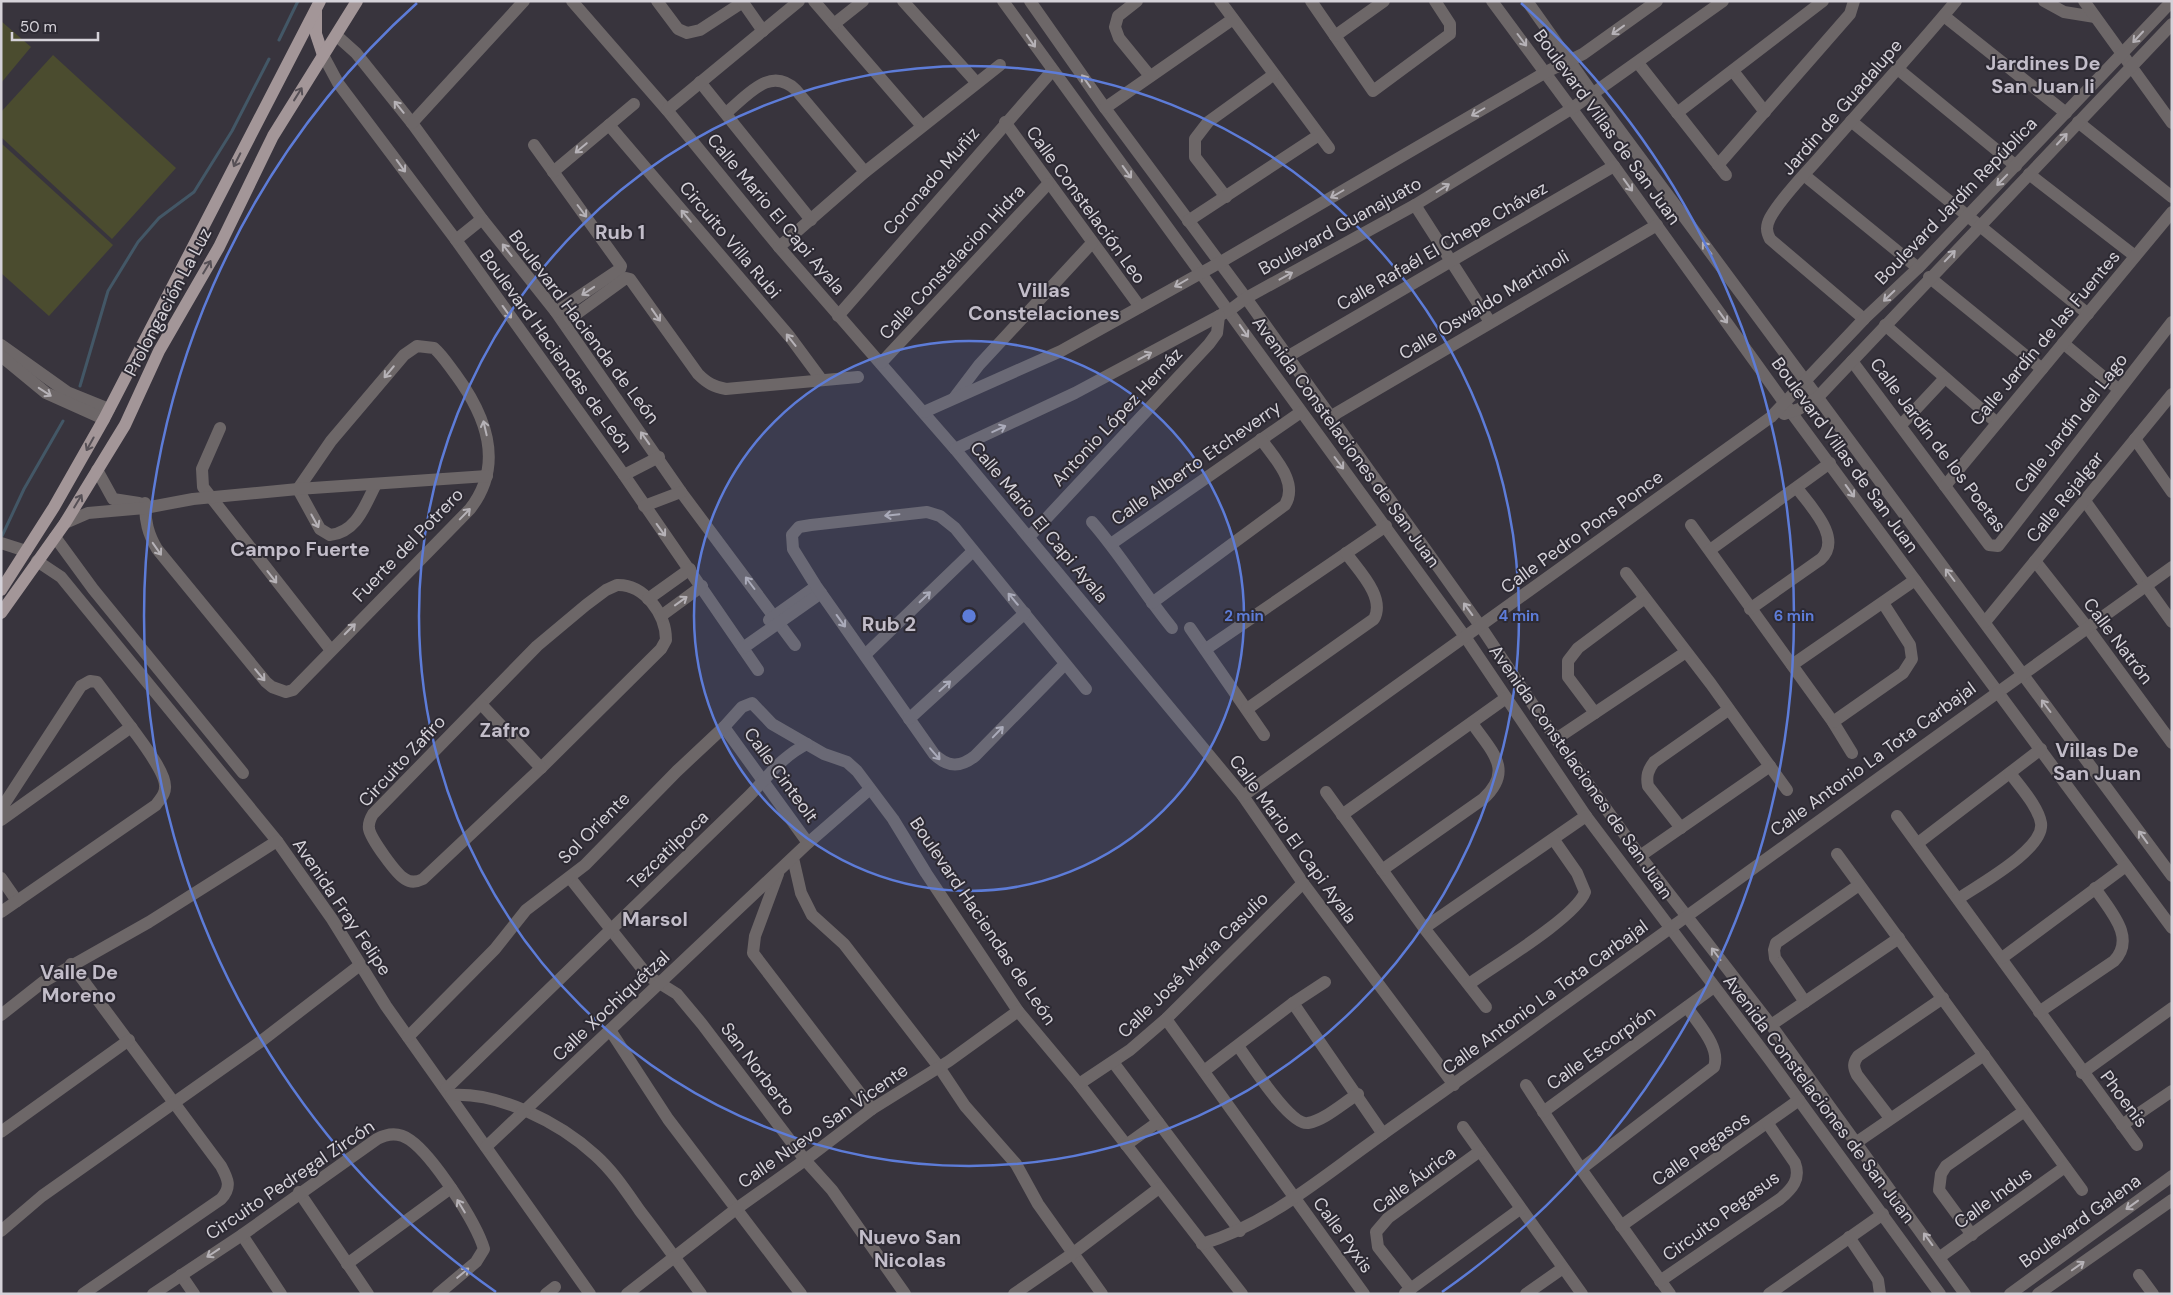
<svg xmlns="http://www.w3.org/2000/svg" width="2173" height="1295" font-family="'DM Sans',sans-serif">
<rect width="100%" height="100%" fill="#38343d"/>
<!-- green -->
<g fill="#4b4c2f">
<polygon points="1,21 31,47 1,83"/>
<polygon points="53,55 176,168 112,239 1,137 1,112"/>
<polygon points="1,143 113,245 49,316 1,273"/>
</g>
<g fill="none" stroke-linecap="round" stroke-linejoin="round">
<!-- stream -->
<g stroke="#435766" stroke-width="3">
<polyline points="279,40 298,1"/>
<polyline points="80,386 108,291 138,242 159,218 194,192 232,131 269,59"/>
<polyline points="2,536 24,489 63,421"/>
</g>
<!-- minor -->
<g stroke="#6d6768" stroke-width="12">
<polyline points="572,1 667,110 779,247 955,449 1243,796 1303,883 1454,1085"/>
<polyline points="657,1 678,29 687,33 700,30 743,2"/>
<polyline points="742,1 763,31"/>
<polyline points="814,1 922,126"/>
<polyline points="903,1 976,82"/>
<polyline points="1003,1 1466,638 1586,816 1769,1059 1940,1294"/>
<polyline points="1030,1 1105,108 1246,298 1481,627 1556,739 1640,856 1771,1025 1965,1294"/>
<polyline points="1137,1 1118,16 1115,27 1119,38 1150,76"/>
<polyline points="1220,1 1329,148"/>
<polyline points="1311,1 1373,91 1450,34 1450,24 1435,1"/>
<polyline points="1492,1 1614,166 1791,412 2172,928"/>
<polyline points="1527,1 1593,94 2172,876"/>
<polyline points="2044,1 2064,12 2095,17"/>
<polyline points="2084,1 2172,123"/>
<polyline points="1944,16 2066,113"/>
<polyline points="834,24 863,1"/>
<polyline points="337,36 356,53 412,123 482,219 556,312 681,492 795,645"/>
<polyline points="1335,36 1384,1"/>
<polyline points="323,55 338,83 456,240 624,475 758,670"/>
<polyline points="1638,63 1726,175"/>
<polyline points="1899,70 2016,166"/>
<polyline points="1733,71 1765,112"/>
<polyline points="700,82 811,220"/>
<polyline points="1105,108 1233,19"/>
<polyline points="667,110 799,1"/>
<path d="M726,113C747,96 770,65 796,90L865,172"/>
<polyline points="1677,113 1823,1"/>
<polyline points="1851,121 2088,314"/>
<polyline points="1005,122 1140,307"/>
<polyline points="2078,122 2172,197"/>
<polyline points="412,123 524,1"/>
<polyline points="609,125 790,337 821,379"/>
<polyline points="534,145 621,266 620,269 556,312"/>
<polyline points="1718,165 1850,14 1854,1"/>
<polyline points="553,172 634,104"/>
<polyline points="2029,174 2135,256"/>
<polyline points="1804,175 1918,268"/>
<polyline points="1226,197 1195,157 1195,139 1208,122 1273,75"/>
<polyline points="1415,205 1490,322"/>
<polyline points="1188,221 1319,135"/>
<polyline points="456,240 482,219"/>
<polyline points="779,247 865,172 1000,65"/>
<polyline points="1929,277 2042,369"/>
<polyline points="838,316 1052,71"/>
<path d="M1864,319L1770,239C1766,231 1766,226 1770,218C1781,198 1803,176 1818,159C1864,106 1911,55 1956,1"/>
<path d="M564,323L626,278L630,279L698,374C707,383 714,387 726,389L858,377"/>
<polyline points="1885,325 1997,423"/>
<polyline points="2063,343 2118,389"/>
<polyline points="1,345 67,392 109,409"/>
<polyline points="1,356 46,393 104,419"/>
<polyline points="1287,357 1614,166"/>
<polyline points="1852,361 1989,545 1998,546 2172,322"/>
<polyline points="881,363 1048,184"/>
<polyline points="954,398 979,365 1092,243"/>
<polyline points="924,412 1061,351 1219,263 1546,72 1583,54 1657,1"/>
<polyline points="1784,414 1799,409 1818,397 2172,24"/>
<polyline points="1330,417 1657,225"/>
<polyline points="1901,425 1945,378"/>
<polyline points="220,428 202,469 203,487 330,649"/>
<polyline points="2135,439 2172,492"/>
<polyline points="955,449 1075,393 1230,310 1246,298 1415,205 1571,109 1723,1"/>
<polyline points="97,470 113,499 139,503"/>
<polyline points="624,475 659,457"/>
<polyline points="1945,486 2172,212"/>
<polyline points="2085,501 2172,622"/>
<path d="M145,503C145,521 148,534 157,549L266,682L272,687L286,692L293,690L470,509C505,464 486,416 456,375C449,366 443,356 434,348L417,346L404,355L331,441L298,489L320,529L330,535C357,532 365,505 376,484"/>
<polyline points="644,506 681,492"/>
<path d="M1092,522C1121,555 1144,594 1172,628"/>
<polyline points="65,523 88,513 145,508 193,499 298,489 487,476"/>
<polyline points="1691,525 1833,722 1852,753"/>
<polyline points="55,537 93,589 243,773"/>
<polyline points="1029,537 1209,344 1217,333 1219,316"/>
<polyline points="1,543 26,551"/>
<polyline points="1111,544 1301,412"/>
<polyline points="1710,550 1830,463"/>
<polyline points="37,561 61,577 277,841 332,919 386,1006 590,1294"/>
<polyline points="2035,561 2087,627 2172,743"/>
<polyline points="1626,573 1711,684 1787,790"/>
<path d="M617,585C644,584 666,614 666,640L661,649L541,768L423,879C417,882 411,883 405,879C396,874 371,839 369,829C368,823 370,819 373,814L537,646L586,605L606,590Z"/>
<polyline points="648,599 690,569"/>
<path d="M1152,603L1285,505C1299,482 1274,458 1261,439"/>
<path d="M1750,609L1821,559C1843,538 1810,506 1797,488"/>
<polyline points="661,616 702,586"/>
<polyline points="769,620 814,588"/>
<polyline points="1985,622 2172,394"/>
<polyline points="1190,628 1264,735"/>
<polyline points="743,648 821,593"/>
<polyline points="1206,649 1386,526"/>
<polyline points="865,655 973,551"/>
<path d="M1065,664L975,756C960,768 947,767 934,754L816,586L793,549L792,535L799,527L811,525L927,512L940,516L955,528L1086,689"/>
<polyline points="1792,665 1915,580"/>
<polyline points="481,704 541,768"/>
<path d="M1247,709L1374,619C1386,597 1358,570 1346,553"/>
<polyline points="1595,713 1568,677 1568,661 1578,648 1645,598"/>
<polyline points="909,719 1025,613"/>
<polyline points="1833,722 1903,673 1912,659 1910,645 1883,603"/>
<polyline points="724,727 808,843"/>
<polyline points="1556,739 1686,652"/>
<polyline points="1326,792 1424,928 1486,1007"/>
<polyline points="1243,796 1771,417 1864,319 1918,268 2172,1"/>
<polyline points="1,809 81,686 90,681 97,682 131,727 1,820"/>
<polyline points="1342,815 1506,698"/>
<polyline points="1897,816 2137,1145"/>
<path d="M1681,828L1648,786C1646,776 1648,770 1654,762L1728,710"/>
<polyline points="1918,843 2041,749"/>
<polyline points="1837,854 2082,1190"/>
<polyline points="1640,856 1770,766"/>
<polyline points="793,858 801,893 812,915 844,944 939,1067 965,1106 1016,1164 1038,1204 1102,1294"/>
<path d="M1382,870L1483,799C1515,770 1491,751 1472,723"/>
<polyline points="778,874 755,936 753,953 872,1109"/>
<polyline points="1,878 17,901"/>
<polyline points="570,878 648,976 677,994 702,1024 805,1160 832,1190 905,1294"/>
<path d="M1958,899C1978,885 2045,849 2041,823C2038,806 2020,787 2010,773"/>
<path d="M1,912L156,805C160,799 165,795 165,788C167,773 140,740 131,727"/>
<polyline points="1424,928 1586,816"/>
<polyline points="2002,958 2126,866"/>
<path d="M71,964L221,1166C228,1179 232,1187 221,1199L83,1294"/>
<path d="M1469,984C1494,966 1576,917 1585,892L1577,873L1554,840"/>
<polyline points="1805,1002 1775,958 1774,950 1776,943 1859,885"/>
<polyline points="1293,1003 1383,1134"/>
<path d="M2039,1012L2114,961C2137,937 2109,910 2095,888"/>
<polyline points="1,1015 43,982 149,922 277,841"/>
<polyline points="1166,1019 1364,1294"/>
<polyline points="1771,1025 1899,938"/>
<polyline points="610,1030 668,1119 801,1294"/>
<polyline points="408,1037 495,949 526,910 585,865 677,771 724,727 742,707 752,703 772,724 824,754 847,762 857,771 893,819 926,873 1018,1011 1079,1084 1242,1294"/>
<path d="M1238,1046C1249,1061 1290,1126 1308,1123C1325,1120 1343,1103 1358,1094"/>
<polyline points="1113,1062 1240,1231"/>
<polyline points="1204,1071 1293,1003 1325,982"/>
<polyline points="2082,1073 2172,1008"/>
<polyline points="1079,1084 1130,1050 1166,1019 1303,883"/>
<polyline points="1526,1085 1581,1169 1670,1294"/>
<path d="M446,1089L749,796C768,777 781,757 807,744"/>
<path d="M451,1095C499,1092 559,1122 595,1155C613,1171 626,1191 640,1211C661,1238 681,1266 701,1294"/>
<polyline points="1543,1112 1714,987"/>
<path d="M1890,1118L1857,1075C1853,1067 1853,1063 1858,1056L1943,998"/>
<polyline points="2122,1125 2172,1091"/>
<polyline points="1463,1127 1582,1294"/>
<polyline points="1,1132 129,1040"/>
<polyline points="1857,1142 1984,1055"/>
<polyline points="1126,1145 1158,1122"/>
<polyline points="486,1147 808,843 870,789"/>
<path d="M1581,1169L1714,1067C1721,1047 1698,1024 1687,1007"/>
<polyline points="299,1192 368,1294"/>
<polyline points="1621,1226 1799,1100"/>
<polyline points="1,1231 42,1196 260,1042 360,965"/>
<polyline points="242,1235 281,1294"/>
<polyline points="1972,1235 1939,1190 1941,1174 1946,1166 2023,1112"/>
<polyline points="1849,1237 1878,1280 1880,1294"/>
<path d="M1202,1244C1265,1225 1316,1182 1369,1144C1427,1102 1486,1062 1544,1019C1752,867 1963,719 2172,567"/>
<polyline points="1940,1257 2065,1167"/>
<polyline points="347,1264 451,1188"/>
<polyline points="181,1275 194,1294"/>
<polyline points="2139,1275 2153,1294"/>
<path d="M1660,1281L1780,1199C1792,1189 1801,1179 1795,1163L1768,1124"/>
<polyline points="1411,1289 1378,1247 1376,1232 1388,1218 1480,1151"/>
<polyline points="1405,1293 1520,1209"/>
<path d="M153,1294L242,1235L377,1139C388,1133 399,1132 410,1140C433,1156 476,1222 484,1249L476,1262L438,1294"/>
<polyline points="546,1294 555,1287"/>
<polyline points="627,1294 736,1209 805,1160 872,1109 949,1061 1018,1011"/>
<polyline points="1014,1294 1072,1254 1159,1188"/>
<polyline points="1526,1294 1563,1268"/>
<polyline points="1769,1294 1883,1214"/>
<polyline points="2010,1294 2172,1176"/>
<polyline points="2038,1294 2172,1200"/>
</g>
<!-- major -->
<g stroke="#a39698" stroke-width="12">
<polyline points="316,10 316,34 323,55"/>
<polyline points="1,590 54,507 104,419 320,1"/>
<polyline points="1,613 65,523 125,425 159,351 219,247 273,136 357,1"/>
</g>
</g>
<!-- one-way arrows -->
<defs><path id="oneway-shaft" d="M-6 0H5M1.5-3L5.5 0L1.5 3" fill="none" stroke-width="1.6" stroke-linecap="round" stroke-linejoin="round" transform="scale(1.25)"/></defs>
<g stroke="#b6b2b7">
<use href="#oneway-shaft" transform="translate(1618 30) rotate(144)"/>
<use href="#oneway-shaft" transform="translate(2138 37) rotate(133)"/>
<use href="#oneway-shaft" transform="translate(1522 40) rotate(53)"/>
<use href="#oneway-shaft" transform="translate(1031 41) rotate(55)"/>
<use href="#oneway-shaft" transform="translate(1086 81) rotate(-125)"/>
<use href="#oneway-shaft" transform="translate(399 107) rotate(-129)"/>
<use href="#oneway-shaft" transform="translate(1478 112) rotate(150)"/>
<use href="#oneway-shaft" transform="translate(2062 139) rotate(-47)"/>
<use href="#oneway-shaft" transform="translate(581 148) rotate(140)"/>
<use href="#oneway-shaft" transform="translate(401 166) rotate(54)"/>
<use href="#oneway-shaft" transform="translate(1127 172) rotate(54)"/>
<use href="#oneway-shaft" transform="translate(2002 180) rotate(134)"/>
<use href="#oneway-shaft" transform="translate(1628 185) rotate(54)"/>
<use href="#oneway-shaft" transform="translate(1443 188) rotate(-32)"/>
<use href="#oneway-shaft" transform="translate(1337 194) rotate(150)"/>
<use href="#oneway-shaft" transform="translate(582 211) rotate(53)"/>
<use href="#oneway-shaft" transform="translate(686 216) rotate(-130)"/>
<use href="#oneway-shaft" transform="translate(1707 248) rotate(-127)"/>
<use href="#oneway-shaft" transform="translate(507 250) rotate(-128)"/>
<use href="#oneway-shaft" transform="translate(1950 256) rotate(-46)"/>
<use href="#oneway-shaft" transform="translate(1286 276) rotate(-29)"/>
<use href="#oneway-shaft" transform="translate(1181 283) rotate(150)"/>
<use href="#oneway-shaft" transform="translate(588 291) rotate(146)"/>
<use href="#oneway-shaft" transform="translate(1889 296) rotate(136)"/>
<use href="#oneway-shaft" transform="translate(507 312) rotate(54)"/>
<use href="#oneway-shaft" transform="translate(656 315) rotate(55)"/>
<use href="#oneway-shaft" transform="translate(1723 317) rotate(54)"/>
<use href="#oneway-shaft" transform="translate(1244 331) rotate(55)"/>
<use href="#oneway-shaft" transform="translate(791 340) rotate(-128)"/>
<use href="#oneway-shaft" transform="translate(1145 356) rotate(-28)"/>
<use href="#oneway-shaft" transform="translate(389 372) rotate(130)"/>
<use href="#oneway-shaft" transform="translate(45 392) rotate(33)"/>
<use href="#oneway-shaft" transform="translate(485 428) rotate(-103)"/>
<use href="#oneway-shaft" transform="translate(999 429) rotate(-25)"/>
<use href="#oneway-shaft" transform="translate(645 438) rotate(-125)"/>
<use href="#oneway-shaft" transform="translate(1339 463) rotate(53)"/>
<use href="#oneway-shaft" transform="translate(1850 491) rotate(54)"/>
<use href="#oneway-shaft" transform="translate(465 514) rotate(-46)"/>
<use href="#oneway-shaft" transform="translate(892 515) rotate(174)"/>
<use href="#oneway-shaft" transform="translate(315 521) rotate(61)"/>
<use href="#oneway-shaft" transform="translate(661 530) rotate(54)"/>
<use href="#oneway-shaft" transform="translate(157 549) rotate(55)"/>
<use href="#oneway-shaft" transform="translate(1950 575) rotate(-127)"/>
<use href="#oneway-shaft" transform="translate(272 577) rotate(52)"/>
<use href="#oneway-shaft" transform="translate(750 583) rotate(-127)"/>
<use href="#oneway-shaft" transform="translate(925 597) rotate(-44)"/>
<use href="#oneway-shaft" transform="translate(1013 599) rotate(-130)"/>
<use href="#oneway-shaft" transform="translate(681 601) rotate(-36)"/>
<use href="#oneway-shaft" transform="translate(1468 609) rotate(-126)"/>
<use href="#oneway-shaft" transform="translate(841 621) rotate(54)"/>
<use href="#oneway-shaft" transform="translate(350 629) rotate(-45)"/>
<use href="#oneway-shaft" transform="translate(260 675) rotate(50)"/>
<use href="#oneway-shaft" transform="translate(945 686) rotate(-42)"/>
<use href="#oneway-shaft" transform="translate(2046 706) rotate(-127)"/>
<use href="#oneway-shaft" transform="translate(998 732) rotate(-46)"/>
<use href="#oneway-shaft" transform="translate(935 754) rotate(49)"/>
<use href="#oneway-shaft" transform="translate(2143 837) rotate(-126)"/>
<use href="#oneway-shaft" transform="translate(1716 954) rotate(-127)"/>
<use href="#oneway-shaft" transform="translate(2132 1205) rotate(144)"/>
<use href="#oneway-shaft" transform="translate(461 1206) rotate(-121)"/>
<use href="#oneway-shaft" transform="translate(1928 1239) rotate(-126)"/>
<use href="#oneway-shaft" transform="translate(213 1253) rotate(146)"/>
<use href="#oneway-shaft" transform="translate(2078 1266) rotate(-35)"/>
<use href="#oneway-shaft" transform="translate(463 1273) rotate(-40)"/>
</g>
<g stroke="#565056">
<use href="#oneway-shaft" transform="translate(298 94) rotate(-58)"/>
<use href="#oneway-shaft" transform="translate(237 160) rotate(117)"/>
<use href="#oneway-shaft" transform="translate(207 267) rotate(-59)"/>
<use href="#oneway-shaft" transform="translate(90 444) rotate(119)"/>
<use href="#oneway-shaft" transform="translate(78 501) rotate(-59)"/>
</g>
<!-- distance rings -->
<circle cx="969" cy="616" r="275" fill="#5d7cd8" fill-opacity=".12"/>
<g fill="none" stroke="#5d7cd8" stroke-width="2.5">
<circle cx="969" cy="616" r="275"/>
<circle cx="969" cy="616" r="550"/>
<path d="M496 1292A825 825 0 0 1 417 3M1521 3A825 825 0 0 1 1442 1292"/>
</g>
<g text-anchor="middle" stroke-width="4" stroke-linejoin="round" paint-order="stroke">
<!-- street labels -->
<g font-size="18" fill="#d5d2d9" stroke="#2d2a33">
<text transform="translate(1842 107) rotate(-49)" y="6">Jardin de Guadalupe</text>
<text transform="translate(1607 127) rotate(54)" y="6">Boulevard Villas de San Juan</text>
<text transform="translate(931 181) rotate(-49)" y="6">Coronado Muñiz</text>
<text transform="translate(1956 201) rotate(-46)" y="6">Boulevard Jardín República</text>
<text transform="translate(1086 205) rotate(54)" y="6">Calle Constelación Leo</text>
<text transform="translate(776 214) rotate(50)" y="6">Calle Mario El Capi Ayala</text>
<text transform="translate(1340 226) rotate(-29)" y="6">Boulevard Guanajuato</text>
<text transform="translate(730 240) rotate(50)" y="6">Circuito Villa Rubi</text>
<text transform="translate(1442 246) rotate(-30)" y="6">Calle Rafaél El Chepe Chávez</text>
<text transform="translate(952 262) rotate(-47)" y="6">Calle Constelacion Hidra</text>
<text transform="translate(168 302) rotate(-62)" y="6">Prolongación La Luz</text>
<text transform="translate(1484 305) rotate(-31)" y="6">Calle Oswaldo Martinoli</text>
<text transform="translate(584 327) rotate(53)" y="6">Boulevard Hacienda de León</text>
<text transform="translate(2045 338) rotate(-50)" y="6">Calle Jardín de las Fuentes</text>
<text transform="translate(556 351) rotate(54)" y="6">Boulevard Haciendas de León</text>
<text transform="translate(1117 417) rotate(-47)" y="6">Antonio López Hernáz</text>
<text transform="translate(2071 423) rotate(-52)" y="6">Calle Jardín del Lago</text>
<text transform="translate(1346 442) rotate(54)" y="6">Avenida Constelaciones de San Juan</text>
<text transform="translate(1938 445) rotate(53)" y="6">Calle Jardín de los Poetas</text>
<text transform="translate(1845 455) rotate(54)" y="6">Boulevard Villas de San Juan</text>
<text transform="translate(1196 463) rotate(-35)" y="6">Calle Alberto Etcheverry</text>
<text transform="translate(2065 497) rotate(-51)" y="6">Calle Rejalgar</text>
<text transform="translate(1039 522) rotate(50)" y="6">Calle Mario El Capi Ayala</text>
<text transform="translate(1582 532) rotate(-36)" y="6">Calle Pedro Pons Ponce</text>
<text transform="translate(408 545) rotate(-46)" y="6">Fuerte del Potrero</text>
<text transform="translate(2118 641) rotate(53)" y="6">Calle Natrón</text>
<text transform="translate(1873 759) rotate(-36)" y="6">Calle Antonio La Tota Carbajal</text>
<text transform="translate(402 761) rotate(-47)" y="6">Circuito Zafiro</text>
<text transform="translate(1581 772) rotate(55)" y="6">Avenida Constelaciones de San Juan</text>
<text transform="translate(781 775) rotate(54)" y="6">Calle Cinteolt</text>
<text transform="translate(594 828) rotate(-45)" y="6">Sol Oriente</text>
<text transform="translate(1293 839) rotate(54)" y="6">Calle Mario El Capi Ayala</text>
<text transform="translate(668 850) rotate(-44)" y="6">Tezcatilpoca</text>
<text transform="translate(342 907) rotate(56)" y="6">Avenida Fray Felipe</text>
<text transform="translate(983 921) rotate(56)" y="6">Boulevard Haciendas de León</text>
<text transform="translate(1193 965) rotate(-44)" y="6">Calle José María Casulio</text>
<text transform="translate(1545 997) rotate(-36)" y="6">Calle Antonio La Tota Carbajal</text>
<text transform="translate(611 1006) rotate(-43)" y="6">Calle Xochiquétzal</text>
<text transform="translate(1601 1048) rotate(-36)" y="6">Calle Escorpión</text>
<text transform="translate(758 1069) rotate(53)" y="6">San Norberto</text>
<text transform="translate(1819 1099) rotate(53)" y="6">Avenida Constelaciones de San Juan</text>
<text transform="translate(2124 1099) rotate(53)" y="6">Phoenis</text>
<text transform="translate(823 1126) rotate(-35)" y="6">Calle Nuevo San Vicente</text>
<text transform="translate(1701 1149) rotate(-35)" y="6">Calle Pegasos</text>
<text transform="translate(290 1180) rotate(-34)" y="6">Circuito Pedregal Zircón</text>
<text transform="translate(1414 1180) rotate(-37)" y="6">Calle Áurica</text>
<text transform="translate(1993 1198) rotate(-36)" y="6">Calle Indus</text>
<text transform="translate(1721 1216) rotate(-36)" y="6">Circuito Pegasus</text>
<text transform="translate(2080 1221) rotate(-36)" y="6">Boulevard Galena</text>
<text transform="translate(1343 1235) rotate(54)" y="6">Calle Pyxis</text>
</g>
<!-- quarter labels -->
<g font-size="20" font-weight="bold" fill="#c2bdc9" stroke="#2d2a33">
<text x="2043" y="70">Jardines De<tspan x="2043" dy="23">San Juan Ii</tspan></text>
<text x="620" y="239">Rub 1</text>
<text x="1044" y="297">Villas<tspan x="1044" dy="23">Constelaciones</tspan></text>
<text x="300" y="556">Campo Fuerte</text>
<text x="889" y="631">Rub 2</text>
<text x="505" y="737">Zafro</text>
<text x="2097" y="757">Villas De<tspan x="2097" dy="23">San Juan</tspan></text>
<text x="655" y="926">Marsol</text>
<text x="79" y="979">Valle De<tspan x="79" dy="23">Moreno</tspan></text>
<text x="910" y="1244">Nuevo San<tspan x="910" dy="23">Nicolas</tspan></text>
</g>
</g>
<circle cx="969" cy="616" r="8" fill="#5d7cd8" stroke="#2d2a33" stroke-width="2.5"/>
<g font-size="15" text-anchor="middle" font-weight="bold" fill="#5d7cd8" stroke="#2d2a33" stroke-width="4" stroke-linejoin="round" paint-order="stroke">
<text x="1244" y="621">2 min</text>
<text x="1519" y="621">4 min</text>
<text x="1794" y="621">6 min</text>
</g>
<!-- border -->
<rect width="2173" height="1295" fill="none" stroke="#d5d2d9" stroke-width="5"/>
<!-- scale -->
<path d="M12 32v8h86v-8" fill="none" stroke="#d5d2d9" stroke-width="2.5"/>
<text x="20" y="32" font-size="15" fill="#d5d2d9" stroke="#2d2a33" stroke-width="4" paint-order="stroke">50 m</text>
</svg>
